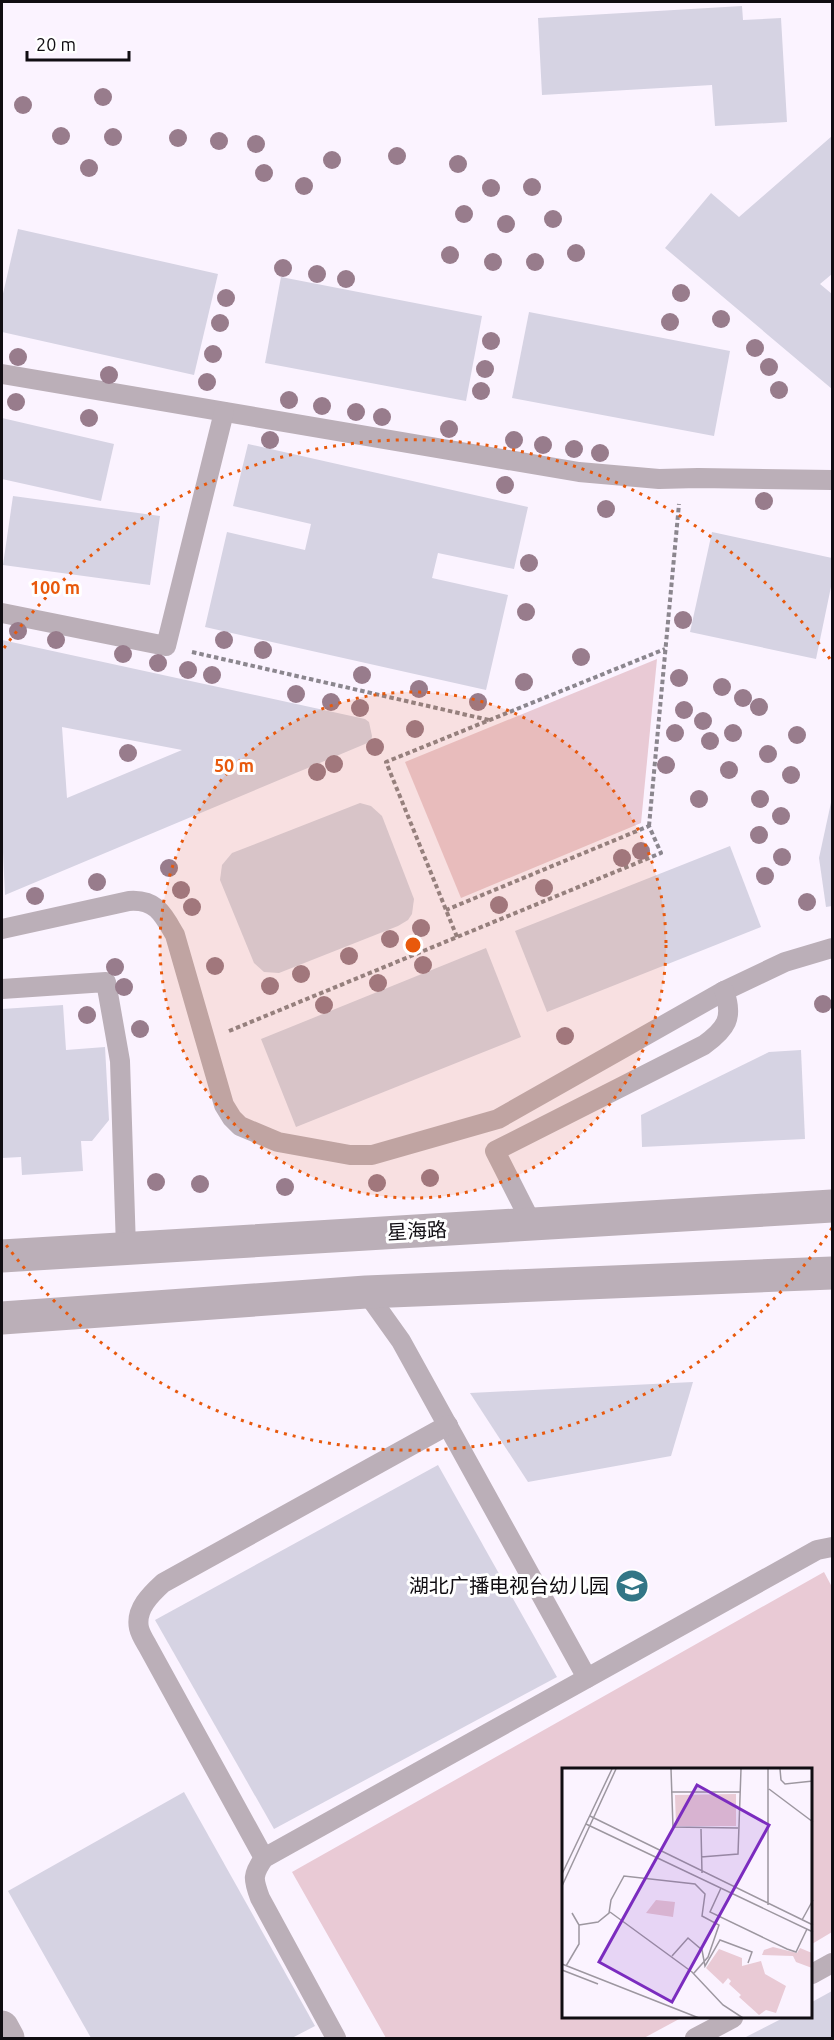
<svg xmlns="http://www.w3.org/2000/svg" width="834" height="2040" font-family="Ubuntu,'Noto Sans SC',sans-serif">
<rect width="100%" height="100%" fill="#fbf3ff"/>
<!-- green -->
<g fill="#e9cad5">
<polygon points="657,659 641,823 461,898 405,762"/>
<polygon points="824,1572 832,1587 832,1932 812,1944 812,1770 564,1770 564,2018 681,2018 644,2038 386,2038 292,1872"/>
</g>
<!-- building -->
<g fill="#d6d3e3" fill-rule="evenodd">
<polygon points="742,6 743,20 781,18 787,122 715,126 712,85 542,95 538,18"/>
<polygon points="832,136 832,274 820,284 832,294 832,389 665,248 711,193 739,217"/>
<polygon points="18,229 218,274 194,375 2,332 2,298"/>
<polygon points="281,277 482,316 466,401 265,363"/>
<polygon points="529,312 730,351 714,436 512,398"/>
<polygon points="2,418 114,444 101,501 2,479"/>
<polygon points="248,444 528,507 514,569 438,553 432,578 508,595 486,690 205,627 227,532 305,550 311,524 233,506"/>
<polygon points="13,496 160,516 150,585 3,565"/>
<polygon points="712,532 832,558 832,582 816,659 690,632"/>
<path d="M2,640L365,719L369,722L372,736L371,741L365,744L5,895L2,831ZM62,727L182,750L67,798Z"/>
<polygon points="832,798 832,906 826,907 819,858"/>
<polygon points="360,803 371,806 382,816 414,899 412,914 408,920 398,926 279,973 264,972 254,963 220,880 222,865 232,853"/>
<polygon points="730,846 761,927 547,1012 515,931"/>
<polygon points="486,948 521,1037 296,1127 261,1039"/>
<polygon points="63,1005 66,1050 105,1047 109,1120 92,1141 81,1141 83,1171 22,1175 21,1157 2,1158 2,1009"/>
<polygon points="801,1050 805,1139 642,1147 641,1115 769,1052"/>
<polygon points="693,1382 671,1456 528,1482 470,1393"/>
<polygon points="438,1465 557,1677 274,1829 155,1620"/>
<polygon points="184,1792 315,2026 292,2038 91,2038 8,1891"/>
<polygon points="832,1991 832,2038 744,2038 783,2018 812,2018 812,2002"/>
</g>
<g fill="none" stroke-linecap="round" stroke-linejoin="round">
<!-- path -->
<g stroke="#8b868e" stroke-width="4" stroke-dasharray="4.5 3" stroke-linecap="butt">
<polyline points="192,652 489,720"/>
<polyline points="649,826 679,504"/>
<polyline points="457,937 386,762 665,649"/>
<polyline points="229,1031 661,853 649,826 446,910"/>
</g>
<!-- service -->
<g stroke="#bbafb8" stroke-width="20">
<polyline points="2,374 579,472 659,479 698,478 832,480"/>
<polyline points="2,613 166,646 224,412"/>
<path d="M2,929L129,901C156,899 163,914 175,935L224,1105L232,1118L240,1126L278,1142L350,1155H372L498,1119L724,991L785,962L832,948"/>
<polyline points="2,989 106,982 120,1061 126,1248"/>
<path d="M532,1224L495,1151L704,1045C726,1029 734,1018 724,991"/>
<polyline points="366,1292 401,1341 587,1678"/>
<path d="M264,1858L147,1645C144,1640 140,1633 139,1628C135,1609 151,1594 163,1583L448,1425"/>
<polyline points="812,1974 832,1963"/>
<path d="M336,2038L260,1898C253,1879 252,1875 264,1858L817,1550L832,1547"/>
<polyline points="695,2038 733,2018"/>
</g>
<!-- minor -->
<polyline stroke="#bbafb8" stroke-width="33" points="2,2027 8,2038"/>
<!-- tertiary -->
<g stroke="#bbafb8" stroke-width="33">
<polyline points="2,1256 832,1206"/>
<polyline points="2,1318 366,1292 832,1273"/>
</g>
</g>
<!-- trees -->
<g fill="#987c8c">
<circle cx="103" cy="97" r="9"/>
<circle cx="23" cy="105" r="9"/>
<circle cx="61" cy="136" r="9"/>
<circle cx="113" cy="137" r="9"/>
<circle cx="178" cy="138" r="9"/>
<circle cx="219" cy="141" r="9"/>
<circle cx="256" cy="144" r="9"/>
<circle cx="397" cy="156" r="9"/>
<circle cx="332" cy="160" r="9"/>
<circle cx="458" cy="164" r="9"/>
<circle cx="89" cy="168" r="9"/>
<circle cx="264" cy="173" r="9"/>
<circle cx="304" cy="186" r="9"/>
<circle cx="532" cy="187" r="9"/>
<circle cx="491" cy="188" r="9"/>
<circle cx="464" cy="214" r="9"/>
<circle cx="553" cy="219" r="9"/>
<circle cx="506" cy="224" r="9"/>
<circle cx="576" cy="253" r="9"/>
<circle cx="450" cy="255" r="9"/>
<circle cx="493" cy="262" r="9"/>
<circle cx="535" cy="262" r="9"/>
<circle cx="283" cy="268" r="9"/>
<circle cx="317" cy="274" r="9"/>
<circle cx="346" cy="279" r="9"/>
<circle cx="681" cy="293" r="9"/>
<circle cx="226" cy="298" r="9"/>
<circle cx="721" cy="319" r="9"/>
<circle cx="670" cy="322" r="9"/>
<circle cx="220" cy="323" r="9"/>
<circle cx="491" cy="341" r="9"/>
<circle cx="755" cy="348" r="9"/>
<circle cx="213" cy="354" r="9"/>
<circle cx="18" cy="357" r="9"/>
<circle cx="769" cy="367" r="9"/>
<circle cx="485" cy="369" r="9"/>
<circle cx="109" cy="375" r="9"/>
<circle cx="207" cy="382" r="9"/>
<circle cx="779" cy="390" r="9"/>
<circle cx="481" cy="391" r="9"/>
<circle cx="289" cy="400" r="9"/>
<circle cx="16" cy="402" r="9"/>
<circle cx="322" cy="406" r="9"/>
<circle cx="356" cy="412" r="9"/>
<circle cx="382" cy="417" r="9"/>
<circle cx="89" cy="418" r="9"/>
<circle cx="449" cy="429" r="9"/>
<circle cx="270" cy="440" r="9"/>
<circle cx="514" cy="440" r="9"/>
<circle cx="543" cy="445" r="9"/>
<circle cx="574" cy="449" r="9"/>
<circle cx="600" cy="453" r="9"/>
<circle cx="505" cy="485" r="9"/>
<circle cx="764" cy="501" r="9"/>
<circle cx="606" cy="509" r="9"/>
<circle cx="529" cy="563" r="9"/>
<circle cx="526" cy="612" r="9"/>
<circle cx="683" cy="620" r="9"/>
<circle cx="18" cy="631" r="9"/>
<circle cx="56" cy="640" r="9"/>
<circle cx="224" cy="640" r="9"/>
<circle cx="263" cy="650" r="9"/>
<circle cx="123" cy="654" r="9"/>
<circle cx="581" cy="657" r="9"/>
<circle cx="158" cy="663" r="9"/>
<circle cx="188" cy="670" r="9"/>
<circle cx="212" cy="675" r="9"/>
<circle cx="362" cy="675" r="9"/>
<circle cx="679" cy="678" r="9"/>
<circle cx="524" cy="682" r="9"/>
<circle cx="722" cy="687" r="9"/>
<circle cx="419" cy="689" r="9"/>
<circle cx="296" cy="694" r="9"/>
<circle cx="743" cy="698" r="9"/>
<circle cx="331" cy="702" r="9"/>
<circle cx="478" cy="702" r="9"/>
<circle cx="759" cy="707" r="9"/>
<circle cx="360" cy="708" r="9"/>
<circle cx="684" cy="710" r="9"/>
<circle cx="703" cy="721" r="9"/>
<circle cx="415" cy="729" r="9"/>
<circle cx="675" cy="733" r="9"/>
<circle cx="733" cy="733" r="9"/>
<circle cx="797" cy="735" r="9"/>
<circle cx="710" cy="741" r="9"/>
<circle cx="375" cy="747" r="9"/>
<circle cx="128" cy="753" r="9"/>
<circle cx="768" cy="754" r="9"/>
<circle cx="334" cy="764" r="9"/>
<circle cx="666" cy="765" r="9"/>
<circle cx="729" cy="770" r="9"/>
<circle cx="317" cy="772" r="9"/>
<circle cx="791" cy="775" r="9"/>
<circle cx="699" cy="799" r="9"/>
<circle cx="760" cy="799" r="9"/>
<circle cx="781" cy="816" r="9"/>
<circle cx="759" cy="835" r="9"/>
<circle cx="641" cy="851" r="9"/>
<circle cx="782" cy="857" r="9"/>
<circle cx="622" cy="858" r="9"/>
<circle cx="169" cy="868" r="9"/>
<circle cx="765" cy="876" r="9"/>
<circle cx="97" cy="882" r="9"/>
<circle cx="544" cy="888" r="9"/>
<circle cx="181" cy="890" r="9"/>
<circle cx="35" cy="896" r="9"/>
<circle cx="807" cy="902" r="9"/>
<circle cx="499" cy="905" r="9"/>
<circle cx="192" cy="907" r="9"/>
<circle cx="421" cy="928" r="9"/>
<circle cx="390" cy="939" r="9"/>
<circle cx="349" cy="956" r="9"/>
<circle cx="423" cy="965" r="9"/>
<circle cx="215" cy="966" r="9"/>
<circle cx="115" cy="967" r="9"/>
<circle cx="301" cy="974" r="9"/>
<circle cx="378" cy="983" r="9"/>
<circle cx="270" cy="986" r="9"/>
<circle cx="124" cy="987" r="9"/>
<circle cx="823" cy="1004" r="9"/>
<circle cx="324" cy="1005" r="9"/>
<circle cx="87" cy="1015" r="9"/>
<circle cx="140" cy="1029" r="9"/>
<circle cx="565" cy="1036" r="9"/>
<circle cx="430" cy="1178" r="9"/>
<circle cx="156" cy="1182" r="9"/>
<circle cx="377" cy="1183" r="9"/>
<circle cx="200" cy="1184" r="9"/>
<circle cx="285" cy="1187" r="9"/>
</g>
<!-- distance rings -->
<circle cx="413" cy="945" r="253" fill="#e8590c" fill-opacity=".12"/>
<g fill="none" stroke="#e8590c" stroke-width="3" stroke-dasharray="3 6">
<circle cx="413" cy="945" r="253"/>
<path d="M832 1228A506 506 0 0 1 4 1242M4 648A506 506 0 0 1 832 662"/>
</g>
<!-- icons -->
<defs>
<g id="school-disc" transform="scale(1.725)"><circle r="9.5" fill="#327686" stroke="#fff"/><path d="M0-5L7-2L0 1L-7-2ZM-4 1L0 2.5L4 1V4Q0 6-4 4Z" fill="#fff"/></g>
</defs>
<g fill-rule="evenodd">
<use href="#school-disc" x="632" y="1586"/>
</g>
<g text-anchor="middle" stroke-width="6" stroke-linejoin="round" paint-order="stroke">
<!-- street labels -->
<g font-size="20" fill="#100d12" stroke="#fff">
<text transform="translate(417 1231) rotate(-3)" y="7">星海路</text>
</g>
<!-- poi labels -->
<g font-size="20" fill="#100d12" stroke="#fff" text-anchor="end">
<text x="609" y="1593">湖北广播电视台幼儿园</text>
</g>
</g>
<!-- overview -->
<g transform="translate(562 1768)">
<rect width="250" height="250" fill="#fbf3ff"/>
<path d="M174,26V58H114L113,27ZM94,132L113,134L111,149L84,145ZM211,179L235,185L238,180L250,185V200L234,194L231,188L200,187L202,182ZM157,181L180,190V198L199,193L203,206L224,218L214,245L204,242L197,247L177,229L179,227L167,216L169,213L166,210L161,216L144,200Z" fill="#e9cad5"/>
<path fill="none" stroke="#9d97a0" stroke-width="1.5" d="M109,1L111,59L176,60M206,1V137M218,1L219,12L223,16L251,13M207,21L251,54M109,24H178M28,48L251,157M24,56L251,164M139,61L140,105M139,89L176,86L179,1M0,106L50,1M0,118L54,1M159,120L148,144L225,181L234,184L245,161M48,144L130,204L161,237L181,250M240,152L251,132M0,154V190M17,157L36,154L47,145L49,132L62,108L133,116L143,126L140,148L157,157L146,189L132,205M110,188L126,170L140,182L143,198L158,172L190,184L186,195M0,196L137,250M4,198L17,176V157L10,145M0,202L36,216"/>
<path fill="#7b2cbf" fill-opacity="0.15" stroke="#7b2cbf" stroke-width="3" d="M135,17L207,57L110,234L37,194Z"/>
<rect width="250" height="250" fill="none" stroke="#100d12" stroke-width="3"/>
</g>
<circle cx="413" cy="945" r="9" fill="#e8590c" stroke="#fff" stroke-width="3"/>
<g font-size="18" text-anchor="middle" font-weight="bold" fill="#e8590c" stroke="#fff" stroke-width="6" stroke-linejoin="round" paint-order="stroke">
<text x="55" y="594">100 m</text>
<text x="234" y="772">50 m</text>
</g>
<!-- border -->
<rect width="834" height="2040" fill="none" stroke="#100d12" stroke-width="6"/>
<!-- scale -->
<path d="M27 51v9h102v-9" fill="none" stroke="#100d12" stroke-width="3"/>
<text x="36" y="51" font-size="18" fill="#100d12" stroke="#ffffff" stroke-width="4.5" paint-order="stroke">20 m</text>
</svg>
